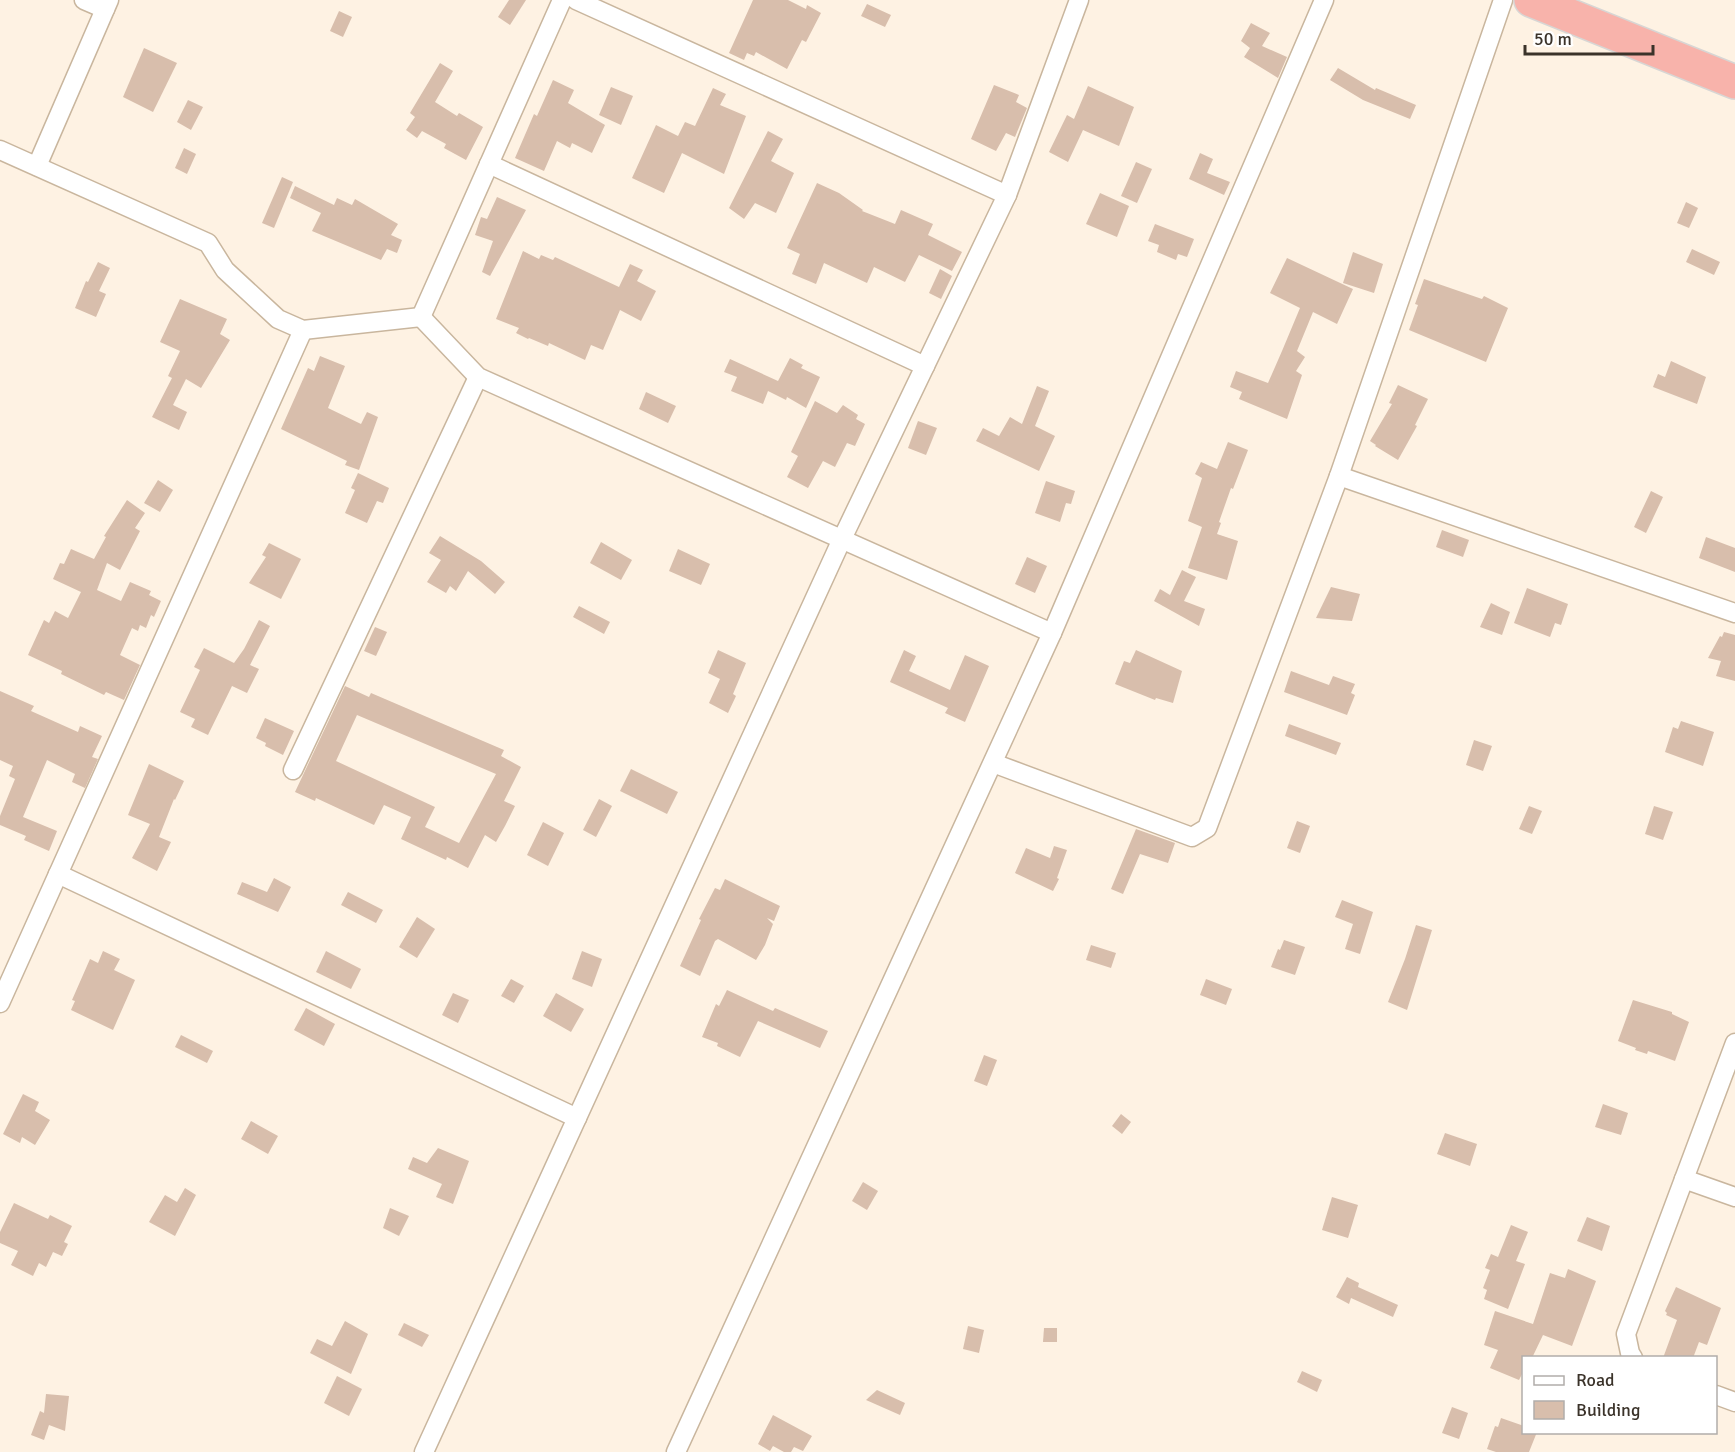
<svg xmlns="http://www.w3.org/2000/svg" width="1735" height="1452" font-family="Signika,sans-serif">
<rect width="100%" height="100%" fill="#fef2e3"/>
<!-- building -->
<g fill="#d8beac" fill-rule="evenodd">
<polygon points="509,0 526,0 510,25 498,17"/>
<polygon points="753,0 788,0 806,9 807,5 821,13 806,42 802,40 787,69 756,52 754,56 747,53 744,60 729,53"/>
<polygon points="867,4 891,15 885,27 861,16"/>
<polygon points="339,11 352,17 343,37 330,31"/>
<polygon points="1251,23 1270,33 1262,46 1287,57 1278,78 1244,57 1250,48 1241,41"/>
<polygon points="144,48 177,63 153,112 123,97"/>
<polygon points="440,63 453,71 435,102 457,116 459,113 483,127 466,160 444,148 446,144 422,131 417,138 406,130 415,117 410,113"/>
<polygon points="1338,68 1375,90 1376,88 1416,105 1410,119 1363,100 1330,80"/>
<polygon points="553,80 574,90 568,103 605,125 592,153 572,143 570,148 557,141 544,171 515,158 534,114 537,116"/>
<polygon points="994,85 1019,95 1016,102 1027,108 1015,137 1006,133 996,151 971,139"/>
<polygon points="1088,86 1134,107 1119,146 1083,130 1068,162 1049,152 1067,115 1074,119"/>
<polygon points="611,87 633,96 621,125 599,115"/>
<polygon points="713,88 726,94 720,105 746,116 724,174 682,153 664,193 632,178 656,125 678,136 685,122 695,126"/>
<polygon points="188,100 203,107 191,130 177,122"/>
<polygon points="768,131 783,139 771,161 794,173 776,213 755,203 744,219 729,208"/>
<polygon points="184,148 196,154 187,174 175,168"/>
<polygon points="1200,153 1213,159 1207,173 1230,182 1224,195 1189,179"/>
<polygon points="1136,162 1152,169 1137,203 1121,196"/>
<polygon points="282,177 293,182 274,228 262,223"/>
<polygon points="817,183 839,193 863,210 862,211 895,224 901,210 933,224 928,235 962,252 952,271 919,255 905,282 874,267 867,283 824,263 816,284 792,274 800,254 787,248"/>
<polygon points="295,186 334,205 337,198 352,205 355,199 398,224 391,235 402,240 397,253 387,249 381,260 312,231 321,213 290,198"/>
<polygon points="1100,193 1129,206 1117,237 1086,224"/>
<polygon points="497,197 526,210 490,276 482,272 493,241 475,235 481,217 487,219"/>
<polygon points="1686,202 1698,208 1689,228 1677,223"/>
<polygon points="1155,224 1194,239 1187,257 1178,254 1176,260 1157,252 1159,245 1148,241"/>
<polygon points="1692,249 1720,262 1714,275 1686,262"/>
<polygon points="523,251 539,259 541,255 553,260 555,257 619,287 630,264 643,270 637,281 656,291 641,321 620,310 603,350 591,345 585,360 549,343 548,346 529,338 528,339 516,333 519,328 496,319"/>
<polygon points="1353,252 1383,264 1374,293 1343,283"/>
<polygon points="1287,258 1353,289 1337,324 1313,312 1297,351 1305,357 1296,371 1302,375 1287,419 1239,399 1242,392 1230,387 1236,371 1268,383 1282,351 1300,308 1270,293"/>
<polygon points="98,262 110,268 99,291 106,294 96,317 75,308 86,281 88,282"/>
<polygon points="940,269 952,276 941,299 929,293"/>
<polygon points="1424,279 1482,299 1484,296 1508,308 1486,362 1409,330 1418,305 1415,304"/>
<polygon points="180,299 227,319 220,334 230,340 201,388 186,379 173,405 187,412 179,430 152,417 172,378 168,376 180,351 160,342"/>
<polygon points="320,356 345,366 328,408 361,424 367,412 378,417 359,470 345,465 347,461 281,429 308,368 314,371"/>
<polygon points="790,358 803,365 801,368 820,377 806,408 787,397 786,400 768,391 763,404 731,391 737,377 724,372 730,359 778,381"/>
<polygon points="1671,361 1706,377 1697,404 1653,387 1658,374 1665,377"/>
<polygon points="1398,385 1428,399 1415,425 1417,426 1398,460 1375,446 1376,445 1370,441 1392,404 1389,403"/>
<polygon points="1037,386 1049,391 1035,426 1055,436 1039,471 976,441 983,428 999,436 1010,417 1022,424"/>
<polygon points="646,392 676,406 668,423 639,409"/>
<polygon points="815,401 837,413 843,405 858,415 856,419 865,424 855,446 847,443 835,467 823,461 808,488 787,477 798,456 791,452"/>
<polygon points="918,421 937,428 926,455 908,448"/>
<polygon points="1228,442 1248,450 1233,489 1231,488 1219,522 1221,523 1217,534 1238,541 1227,580 1188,568 1202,527 1188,521 1202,478 1195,474 1201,462 1217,469"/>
<polygon points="358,473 389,488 383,503 377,501 367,523 345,513 355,490 351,488"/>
<polygon points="158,480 173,490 160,512 144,503"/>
<polygon points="1046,481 1075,491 1071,504 1066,503 1060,522 1035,513"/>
<polygon points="1651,491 1663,497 1646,533 1634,527"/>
<polygon points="127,500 145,513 135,528 140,531 120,570 107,563 97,590 121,601 130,582 151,591 149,595 161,601 154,617 151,615 146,628 140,625 138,631 132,628 120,655 140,665 124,700 106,692 104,695 61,674 62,671 28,655 44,620 49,623 55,611 68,618 81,592 53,579 60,563 64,564 71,549 94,559 106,537 104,536"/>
<polygon points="1442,530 1469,540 1463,557 1436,547"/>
<polygon points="440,536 481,561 505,582 495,594 468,571 456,591 450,586 446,593 427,582 441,560 429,553"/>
<polygon points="1706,537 1735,548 1735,572 1699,558"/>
<polygon points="601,542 632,560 621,580 590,563"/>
<polygon points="269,543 301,559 281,599 249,583 266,557 262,555"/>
<polygon points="678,549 710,564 701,585 669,571"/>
<polygon points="1027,557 1047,566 1035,593 1015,584"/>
<polygon points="1182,570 1196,577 1184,601 1205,609 1199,626 1154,601 1160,589 1170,595"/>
<polygon points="1331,587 1360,594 1352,621 1316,618"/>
<polygon points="1527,588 1568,604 1561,625 1555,623 1550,637 1514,623"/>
<polygon points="1491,603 1510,612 1502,635 1480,627"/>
<polygon points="579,606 610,622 604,634 573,617"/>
<polygon points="259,620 270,626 250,665 259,669 247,693 232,686 208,735 191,727 195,719 180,712 200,670 194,667 204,648 234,663 244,649"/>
<polygon points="375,627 387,632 376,656 364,651"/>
<polygon points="1724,632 1735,635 1735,681 1716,676 1721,661 1708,658 1720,636 1722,637"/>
<polygon points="718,650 746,663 733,694 736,696 728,713 709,703 720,679 708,673"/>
<polygon points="904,650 916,656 909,671 950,690 965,655 989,666 965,722 945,713 948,708 890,682"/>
<polygon points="1136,650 1182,671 1173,703 1156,698 1155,700 1115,684 1124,661 1130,663"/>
<polygon points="1291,671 1329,685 1333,676 1355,684 1351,693 1355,695 1347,715 1284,692"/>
<path d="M345,686L369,697L371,693L504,750L501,756L521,767L504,801L515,806L505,826L496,842L485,835L468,868L447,857L446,860L401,839L411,817L384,805L374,825L316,798L315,801L295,792ZM357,715L496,774L459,843L425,827L435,807L336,761Z"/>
<polygon points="0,691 34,706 31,711 78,732 80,726 102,736 92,757 98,759 85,788 72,782 75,774 47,760 23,817 57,831 49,851 24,840 26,836 0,825 0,816 15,779 9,776 13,766 0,760"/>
<polygon points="265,718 294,731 283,755 265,746 266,743 256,738"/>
<polygon points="1681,721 1714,732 1703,766 1665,752 1673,727 1678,729"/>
<polygon points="1289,724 1341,743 1336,755 1285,736"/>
<polygon points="1474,740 1492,746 1483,771 1466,765"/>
<polygon points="149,764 184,781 175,800 174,799 159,837 171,842 157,871 132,858 150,824 128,815"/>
<polygon points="631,769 678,792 667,814 620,791"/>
<polygon points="599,799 612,806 596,837 583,830"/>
<polygon points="1529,806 1542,811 1532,834 1519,829"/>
<polygon points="1654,806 1673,812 1663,840 1645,834"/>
<polygon points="1297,821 1310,826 1300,853 1287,848"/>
<polygon points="543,822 564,833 548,866 527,855"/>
<polygon points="1136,829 1175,843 1168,863 1140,854 1123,894 1111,889"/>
<polygon points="1054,846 1067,850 1057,878 1059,879 1053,891 1015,873 1026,848 1050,858"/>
<polygon points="274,878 291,887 278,912 237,894 242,882 267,892"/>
<polygon points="725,879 780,906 774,921 767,918 773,924 765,945 756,960 718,939 715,941 700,976 680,966 701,920 699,919 715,888 720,890"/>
<polygon points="348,892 383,910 376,923 341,905"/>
<polygon points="1342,900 1373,912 1360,954 1345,949 1353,924 1335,917"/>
<polygon points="417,917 435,929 417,958 399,947"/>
<polygon points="1416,925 1432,930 1407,1010 1388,1002 1405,959"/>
<polygon points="1284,940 1305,947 1295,975 1271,967 1278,949 1280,950"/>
<polygon points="1091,945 1116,953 1111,968 1086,960"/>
<polygon points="103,951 120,959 114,970 135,980 113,1030 71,1010 75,1001 72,1000 90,959 98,963"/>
<polygon points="326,951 361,969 351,989 316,972"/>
<polygon points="582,951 602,959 592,987 572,979"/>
<polygon points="511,979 524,986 514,1003 501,996"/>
<polygon points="1206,979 1232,989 1226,1005 1200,995"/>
<polygon points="727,990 773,1011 775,1008 828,1031 820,1048 758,1021 740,1057 717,1046 718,1043 702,1037 716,1004 719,1006"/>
<polygon points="453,993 469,1000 458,1023 442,1015"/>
<polygon points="556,993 584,1009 571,1032 543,1016"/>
<polygon points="1633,1000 1672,1012 1672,1014 1689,1022 1675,1061 1648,1051 1647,1054 1635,1050 1636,1048 1618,1041"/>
<polygon points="306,1008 335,1024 324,1046 294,1030"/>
<polygon points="181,1035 213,1051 207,1063 175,1047"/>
<polygon points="984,1055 997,1060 987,1086 974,1081"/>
<polygon points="23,1094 39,1102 35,1111 50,1120 35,1145 22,1137 20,1143 3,1134"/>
<polygon points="1603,1104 1628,1113 1621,1135 1595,1127"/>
<polygon points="1121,1114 1131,1122 1122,1134 1112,1126"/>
<polygon points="251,1121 278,1136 268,1154 241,1139"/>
<polygon points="1445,1133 1477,1144 1470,1166 1437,1154"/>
<polygon points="438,1148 469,1161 453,1204 436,1197 442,1184 408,1169 413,1157 427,1163"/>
<polygon points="863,1182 878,1191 867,1210 852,1201"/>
<polygon points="185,1188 196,1195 175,1236 149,1222 165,1195 177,1202"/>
<polygon points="1332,1197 1358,1205 1348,1238 1322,1230"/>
<polygon points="14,1203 48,1219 50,1215 72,1226 64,1242 68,1244 62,1256 53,1252 46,1267 39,1263 33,1276 11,1265 18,1251 0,1243 0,1232"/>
<polygon points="390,1208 409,1216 399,1236 383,1228"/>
<polygon points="1587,1217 1610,1226 1602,1251 1577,1241"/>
<polygon points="1511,1225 1528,1232 1516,1261 1525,1264 1508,1309 1484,1299 1487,1290 1483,1288 1490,1270 1485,1268 1491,1254 1498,1257"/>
<polygon points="1568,1269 1596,1281 1572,1346 1543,1335 1532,1358 1524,1358 1524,1370 1519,1380 1490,1368 1498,1350 1484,1345 1495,1311 1533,1324 1550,1273 1565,1278"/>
<polygon points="1347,1277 1359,1283 1358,1287 1398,1305 1393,1317 1351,1298 1349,1304 1336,1297"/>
<polygon points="1676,1287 1721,1308 1707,1345 1699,1342 1693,1358 1663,1358 1677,1320 1666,1315 1667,1313 1665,1311"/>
<polygon points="345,1321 368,1334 351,1374 310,1353 317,1339 332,1346"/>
<polygon points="404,1323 429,1335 422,1347 398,1335"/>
<polygon points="968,1326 984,1330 979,1353 963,1349"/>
<polygon points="1044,1328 1057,1328 1057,1342 1043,1342"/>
<polygon points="1302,1371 1322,1380 1317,1392 1297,1382"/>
<polygon points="337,1376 362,1389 349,1416 324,1403"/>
<polygon points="877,1390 905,1403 900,1415 866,1400"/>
<polygon points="46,1394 69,1396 65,1431 49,1425 44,1440 31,1435 40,1411 44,1413"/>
<polygon points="1452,1407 1468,1413 1459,1439 1442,1433"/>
<polygon points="773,1415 812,1436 803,1451 794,1447 791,1452 784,1452 773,1446 770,1451 758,1444"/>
<polygon points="1501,1418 1524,1426 1524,1432 1537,1432 1529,1452 1496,1452 1487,1449 1495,1426 1498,1427"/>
</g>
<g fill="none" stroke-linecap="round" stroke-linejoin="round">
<!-- street casing -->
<g stroke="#c9b69e" stroke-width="21">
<g id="street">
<polyline points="84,0 105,9"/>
<polyline points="576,0 1007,195"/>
<polyline points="0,150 208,243 225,270 278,319 303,330 421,317"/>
<polyline points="489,164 925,366"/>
<polyline points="37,166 109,0"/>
<polyline points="421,317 478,377 1052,633"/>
<polyline points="421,317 562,0"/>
<polyline points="1339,476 1735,613"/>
<polyline points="993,763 1192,837 1207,828 1339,476 1503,0"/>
<polyline points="293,770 478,377"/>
<polyline points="58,874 577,1118"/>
<polyline points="0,1003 303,330"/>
<polyline points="1684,1179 1735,1197"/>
<polyline points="1633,1358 1630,1353 1626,1334 1735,1043"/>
<polyline points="1716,1395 1735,1402"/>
<polyline points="424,1452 842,539 1007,195 1079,0"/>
<polyline points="676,1452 1052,633 1324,0"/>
</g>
</g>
<!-- highway casing -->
<g stroke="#d8d6d4" stroke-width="36">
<polyline id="highway" points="1531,0 1735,82"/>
</g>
<!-- street -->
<use href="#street" stroke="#fff" stroke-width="18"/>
<!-- highway -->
<use href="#highway" stroke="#f8b3ab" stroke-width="33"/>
</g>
<!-- legend -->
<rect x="1522" y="1356" width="195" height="78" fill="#ffffff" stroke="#b1adaa" stroke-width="1.5"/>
<rect x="1534" y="1376" width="30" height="9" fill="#ffffff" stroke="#b1adaa" stroke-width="1.5"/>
<text x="1576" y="1386" font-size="18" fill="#3b332a">Road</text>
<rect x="1534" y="1401" width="30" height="18" fill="#d8beac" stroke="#b1adaa" stroke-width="1.5"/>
<text x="1576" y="1416" font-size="18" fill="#3b332a">Building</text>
<!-- scale -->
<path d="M1525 45v9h128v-9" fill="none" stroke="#3b332a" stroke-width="3"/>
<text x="1534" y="45" font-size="18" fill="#3b332a" stroke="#ffffff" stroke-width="4.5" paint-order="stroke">50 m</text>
</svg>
